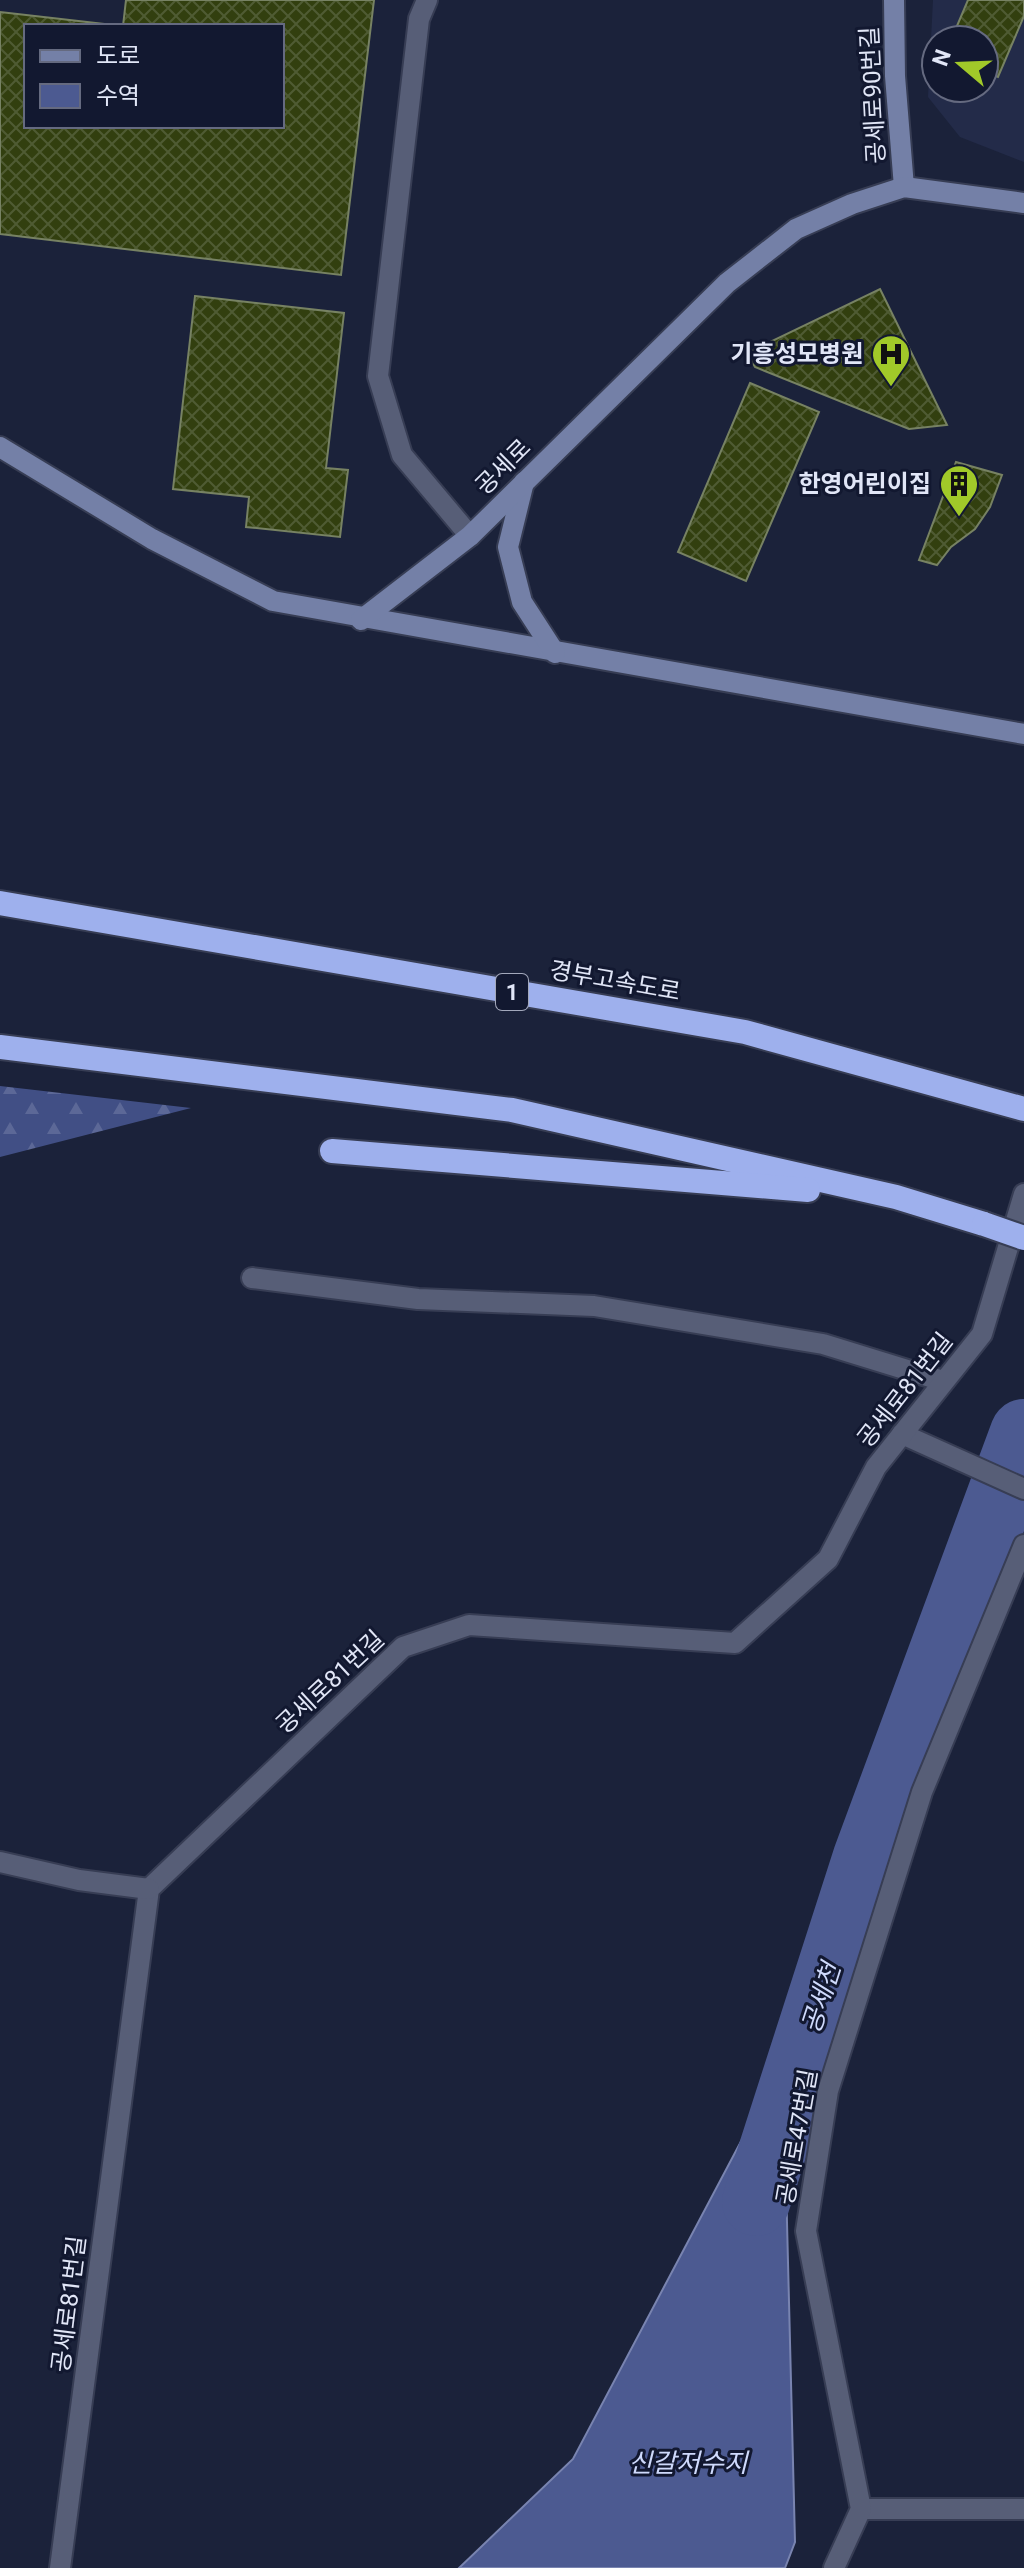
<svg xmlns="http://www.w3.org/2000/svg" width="1024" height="2568" font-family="Roboto,'Noto Sans KR',sans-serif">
<defs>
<pattern id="forest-firs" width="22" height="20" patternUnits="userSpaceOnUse" patternTransform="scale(2)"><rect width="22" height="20" fill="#414f85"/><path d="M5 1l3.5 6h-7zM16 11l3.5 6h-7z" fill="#5c6897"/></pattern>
<pattern id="building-cross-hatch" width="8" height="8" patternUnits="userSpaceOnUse" patternTransform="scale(2)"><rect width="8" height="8" fill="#323f0f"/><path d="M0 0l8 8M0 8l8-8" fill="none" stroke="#4f5b33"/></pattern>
</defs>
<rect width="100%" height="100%" fill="#1b223a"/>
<!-- built -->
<path fill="#232b49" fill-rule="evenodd" d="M933,0H1024V162L960,137L928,97ZM936,40H984V88H936Z"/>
<!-- forest -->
<polygon fill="url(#forest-firs)" points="0,1086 191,1108 0,1157"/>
<!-- water -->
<polygon fill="#4c5a91" stroke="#7984b0" stroke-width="2" points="783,2062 795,2542 785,2568 459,2568 573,2459"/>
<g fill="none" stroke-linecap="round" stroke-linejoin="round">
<!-- river -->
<polyline stroke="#4c5a91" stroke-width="68" points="756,2202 867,1857 1024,1433"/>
</g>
<!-- building -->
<g fill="url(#building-cross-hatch)" stroke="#778263" stroke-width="2">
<polygon points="126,0 374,0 341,275 0,234 0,12 122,26 26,26 26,126 282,126 282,26 123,26"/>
<polygon points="968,0 1024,0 1024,16 998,77 984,71 984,40 951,40"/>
<polygon points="880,289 947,425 909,429 755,367 747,353"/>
<polygon points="195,296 344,313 326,468 348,470 340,537 246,527 249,497 173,489"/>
<polygon points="750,383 819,412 746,581 678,552"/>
<polygon points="956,462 1002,475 990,507 975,529 951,547 937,565 919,560"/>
</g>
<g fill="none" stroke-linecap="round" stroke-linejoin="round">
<!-- lane casing -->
<g stroke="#373d54" stroke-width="24">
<g id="lane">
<polyline points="252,1278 418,1299 594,1306 823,1344 943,1381"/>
<polyline points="902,1434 1024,1489"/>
<polyline points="861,2509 1024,2509"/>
<polyline points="60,2568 149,1889 403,1647 469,1625 735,1643 828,1559 876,1467 982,1334 1024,1194"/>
</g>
</g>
<!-- street casing -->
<g stroke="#373d54" stroke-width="24">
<g id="street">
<polyline points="427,0 419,19 378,376 402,455 470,536"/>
<polyline points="0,1862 79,1880 149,1889"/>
<polyline points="834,2568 861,2509 806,2231 828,2091 922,1792 1024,1545"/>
</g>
</g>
<!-- secondary casing -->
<g stroke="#373d54" stroke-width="24">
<g id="secondary">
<polyline points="894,0 895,76 904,187"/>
<polyline points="0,447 152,539 273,601 1024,734"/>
<polyline points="524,482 508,547 522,602 555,653"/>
<polyline points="361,620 470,536 727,283 796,229 852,204 904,187 1024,203"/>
</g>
</g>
<!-- highway casing -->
<g stroke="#373d54" stroke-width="28">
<g id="highway">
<polyline points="0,903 745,1032 1024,1109"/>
<polyline points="0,1047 512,1110 896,1197 984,1224"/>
<polyline points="332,1151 808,1190"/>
</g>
</g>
<!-- lane -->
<use href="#lane" stroke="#575e77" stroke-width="20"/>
<!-- street -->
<use href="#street" stroke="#575e77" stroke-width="20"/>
<!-- secondary -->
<use href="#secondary" stroke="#7480a7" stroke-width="20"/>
<!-- highway -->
<use href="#highway" stroke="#9eb0ed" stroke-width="24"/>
<!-- highway-bridge casing -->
<g stroke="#373d54" stroke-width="28" stroke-linecap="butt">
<polyline id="highway-bridge" points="984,1224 1024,1238"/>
</g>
<!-- highway-bridge -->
<use href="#highway-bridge" stroke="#9eb0ed" stroke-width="24"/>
</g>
<!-- icons -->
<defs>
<g id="hospital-pin" transform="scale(2)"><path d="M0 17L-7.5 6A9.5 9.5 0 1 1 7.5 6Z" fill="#a1c929" stroke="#121830"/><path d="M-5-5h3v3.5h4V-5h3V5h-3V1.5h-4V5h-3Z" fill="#111"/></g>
<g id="building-pin" transform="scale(2)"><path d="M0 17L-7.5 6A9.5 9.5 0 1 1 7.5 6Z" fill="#a1c929" stroke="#121830"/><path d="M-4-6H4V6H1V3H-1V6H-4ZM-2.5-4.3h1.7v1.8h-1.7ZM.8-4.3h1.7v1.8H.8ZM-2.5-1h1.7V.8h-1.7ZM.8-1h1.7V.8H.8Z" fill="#111"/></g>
</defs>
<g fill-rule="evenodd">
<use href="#hospital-pin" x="891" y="354"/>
<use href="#building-pin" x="959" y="484"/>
</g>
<g text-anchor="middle" stroke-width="6" stroke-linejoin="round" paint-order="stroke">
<!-- shield labels -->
<rect fill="#121830" stroke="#a3a8bb" stroke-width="2" x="496" y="974" width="32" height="36" rx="6"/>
<g font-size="22" font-weight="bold" fill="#e1e6f7">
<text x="512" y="1000">1</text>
</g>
<!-- street labels -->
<g font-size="24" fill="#e1e6f7" stroke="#121830">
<text transform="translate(873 95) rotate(-93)" y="8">공세로90번길</text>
<text transform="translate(503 467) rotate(-45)" y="8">공세로</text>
<text transform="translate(615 981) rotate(10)" y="8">경부고속도로</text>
<text transform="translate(905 1390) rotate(-52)" y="8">공세로81번길</text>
<text transform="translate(330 1682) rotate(-43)" y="8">공세로81번길</text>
<text transform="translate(797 2137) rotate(-80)" y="8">공세로47번길</text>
<text transform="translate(69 2304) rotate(-83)" y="8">공세로81번길</text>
</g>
<!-- poi labels -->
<g font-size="24" font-weight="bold" fill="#e1e6f7" stroke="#121830" text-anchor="end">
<text x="863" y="362">기흥성모병원</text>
<text x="931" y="492">한영어린이집</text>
</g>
<!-- water labels -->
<g font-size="26" font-style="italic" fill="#cfdafc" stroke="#121830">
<text transform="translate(821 1998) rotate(-72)" y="9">공세천</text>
<text x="688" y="2472">신갈저수지</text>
</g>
</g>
<!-- legend -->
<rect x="24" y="24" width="260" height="104" fill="#121830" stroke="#656a80" stroke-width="2"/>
<rect x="40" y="50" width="40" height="12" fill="#7480a7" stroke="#656a80" stroke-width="2"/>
<text x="96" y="64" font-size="24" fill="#e1e6f7">도로</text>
<rect x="40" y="84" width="40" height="24" fill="#4c5a91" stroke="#656a80" stroke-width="2"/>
<text x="96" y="104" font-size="24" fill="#e1e6f7">수역</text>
<!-- north arrow -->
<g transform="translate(960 64) rotate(289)"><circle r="38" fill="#121830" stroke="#656a80" stroke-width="2"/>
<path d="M0-6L14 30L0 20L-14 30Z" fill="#a1c929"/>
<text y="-12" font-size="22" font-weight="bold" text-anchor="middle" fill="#e1e6f7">N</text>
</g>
</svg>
